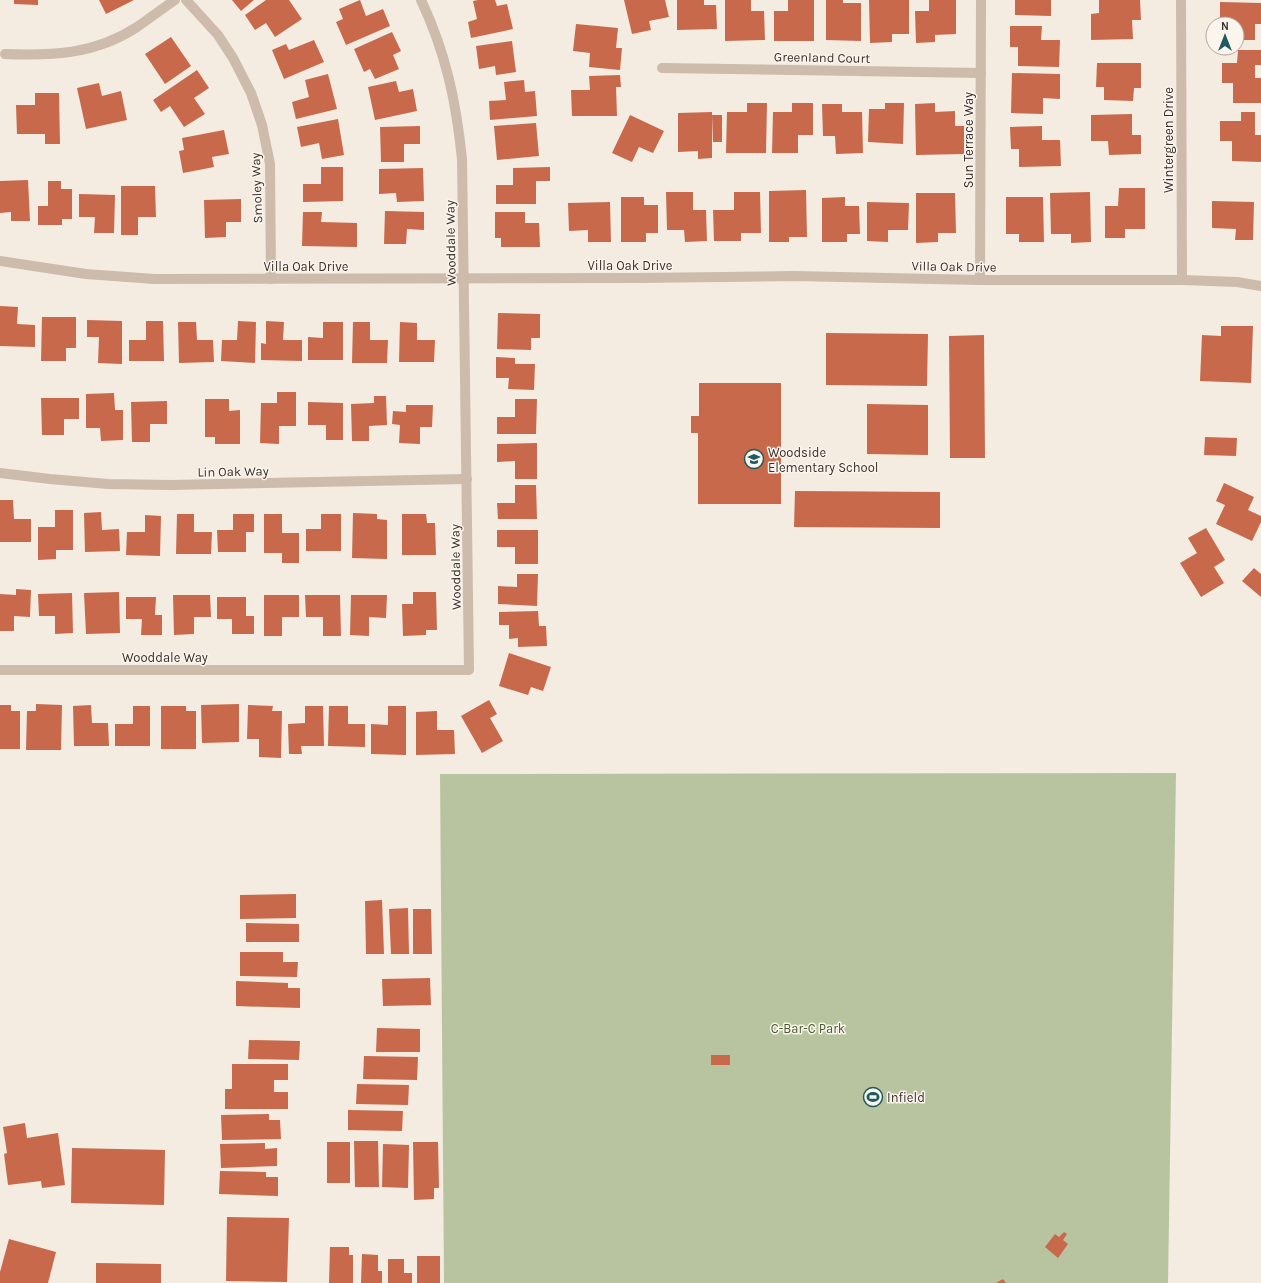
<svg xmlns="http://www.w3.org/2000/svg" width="1261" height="1283" font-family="Karla,sans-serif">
<rect width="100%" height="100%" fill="#f4ebe1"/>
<!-- green -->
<polygon fill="#b8c4a0" points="1176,773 1168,1283 444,1283 440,774"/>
<!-- building -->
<g fill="#c8694b">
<polygon points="14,0 38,0 38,5 14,4"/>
<polygon points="99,0 134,0 106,14"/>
<polygon points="232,0 254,0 241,11"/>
<polygon points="266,0 289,0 302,19 275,37 266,23 255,30 245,15"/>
<polygon points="360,0 366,16 383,9 390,26 346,45 336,22 343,19 339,9"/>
<polygon points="478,0 495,0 497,6 507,4 513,29 471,38 468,22 477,19 473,1"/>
<polygon points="624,0 665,0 669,17 649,21 651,30 632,34"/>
<polygon points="677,0 704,0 704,5 716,5 717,29 677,30"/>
<polygon points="725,0 751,0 751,11 764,11 765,40 725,41"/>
<polygon points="788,0 814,0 814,41 774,41 774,11 788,11"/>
<polygon points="826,0 843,0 843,3 861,3 861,41 826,40"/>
<polygon points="869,0 909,0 909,34 892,34 892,42 870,43"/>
<polygon points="929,0 956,0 956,34 935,35 935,42 916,43 915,11 929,11"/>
<polygon points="1015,0 1051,0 1051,16 1015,15"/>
<polygon points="1099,0 1140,0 1141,20 1132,20 1133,39 1091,40 1091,14 1099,13"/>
<polygon points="1220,2 1261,3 1261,24 1255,24 1255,40 1237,40 1237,24 1224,24 1224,21 1220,21"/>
<polygon points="576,24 618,28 616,48 622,48 620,70 589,67 590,53 573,51"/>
<polygon points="1010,26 1042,26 1041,40 1060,40 1059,67 1018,66 1018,47 1010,47"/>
<polygon points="392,32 401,51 393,55 399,69 375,79 370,69 364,72 354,49"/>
<polygon points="171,37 191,66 165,84 145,54"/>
<polygon points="314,40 324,62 284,79 272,50 286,44 289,50"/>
<polygon points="512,41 516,72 496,75 495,66 479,69 476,46"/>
<polygon points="1238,50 1261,50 1261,65 1255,65 1255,78 1261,78 1261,103 1233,103 1233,83 1222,83 1222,63 1237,63"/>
<polygon points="1097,63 1141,63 1141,88 1134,88 1133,101 1104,100 1104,87 1096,87"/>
<polygon points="197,70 209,88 194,98 205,114 184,127 170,106 161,112 153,100"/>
<polygon points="1012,73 1060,74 1060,99 1043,98 1043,114 1011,113"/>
<polygon points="328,74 337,109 296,119 292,102 309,97 305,80"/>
<polygon points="620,75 621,87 616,87 617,116 572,116 571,90 590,90 589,76"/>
<polygon points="524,80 525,92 535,91 537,116 490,120 489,101 506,100 504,82"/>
<polygon points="396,81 399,92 413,89 417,111 375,120 368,87"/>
<polygon points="99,83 102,96 121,91 127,120 86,129 77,88"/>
<polygon points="35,93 59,93 60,144 45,144 45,134 17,134 16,105 35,105"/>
<polygon points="747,103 767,103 766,153 726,153 727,112 747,112"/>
<polygon points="792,103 813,103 813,135 798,135 798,153 772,153 773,112 792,112"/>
<polygon points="885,103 904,103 903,144 868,142 869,109 885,109"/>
<polygon points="935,103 935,112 955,111 955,126 964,126 964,154 916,155 915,104"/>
<polygon points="822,104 842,104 842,112 862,112 863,153 836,154 835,136 823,136"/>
<polygon points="712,112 712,158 698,159 698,151 678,152 678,113"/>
<polygon points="1241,112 1255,112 1255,135 1261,135 1261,162 1232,161 1232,141 1220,141 1220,121 1241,121"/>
<polygon points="1132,114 1132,135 1141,135 1141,154 1109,155 1108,141 1091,141 1091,115"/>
<polygon points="630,115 664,131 653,153 639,147 632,162 612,153"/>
<polygon points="712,115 722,115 722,142 713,142"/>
<polygon points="338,119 344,155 322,159 319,143 301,147 297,127"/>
<polygon points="536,123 539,156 497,160 494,126"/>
<polygon points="420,126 420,144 404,144 404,162 381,162 380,127"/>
<polygon points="1042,126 1042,140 1060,140 1061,166 1019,167 1019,149 1011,149 1010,127"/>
<polygon points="224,130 229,154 212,157 214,167 183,173 179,151 184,150 182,138"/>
<polygon points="321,167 343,167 343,201 303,202 303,184 321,184"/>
<polygon points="550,167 550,181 536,181 536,204 496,204 496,185 513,185 513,168"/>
<polygon points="423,168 424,201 397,202 396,193 379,194 379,169"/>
<polygon points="28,180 30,221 11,221 11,212 0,213 0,181"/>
<polygon points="48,181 61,181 61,189 72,189 72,219 62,219 62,225 38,225 38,206 48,206"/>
<polygon points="121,186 155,186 156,217 138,217 138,235 121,235"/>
<polygon points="1119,188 1145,188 1145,229 1125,229 1125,238 1105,238 1105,206 1118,206"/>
<polygon points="806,190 807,237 789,237 789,242 769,242 769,191"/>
<polygon points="666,192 693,192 693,210 706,210 707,241 685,242 684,230 667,230"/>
<polygon points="734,192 760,192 761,233 741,233 741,241 714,241 713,210 734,210"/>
<polygon points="1090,192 1091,242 1071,243 1071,234 1051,234 1050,193"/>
<polygon points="916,193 955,193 956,233 938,233 938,242 916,243"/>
<polygon points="79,194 115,195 114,233 94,233 95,217 79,217"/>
<polygon points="621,197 644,197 644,205 658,205 658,233 646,233 646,242 621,242"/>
<polygon points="845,197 845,206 859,206 860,234 847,234 847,242 822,242 822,198"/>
<polygon points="1006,197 1043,197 1044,242 1019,242 1019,234 1006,234"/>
<polygon points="241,199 241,222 226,222 226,237 205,238 204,200"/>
<polygon points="1212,201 1254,202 1253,240 1235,240 1236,229 1212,228"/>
<polygon points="610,202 611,242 588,242 588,230 569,231 568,203"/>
<polygon points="867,202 909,203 908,230 888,230 888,242 867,241"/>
<polygon points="385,211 424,212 424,230 407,229 406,244 384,244"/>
<polygon points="303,212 322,212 321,222 357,223 357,247 302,246"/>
<polygon points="495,212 525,212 525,223 539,223 540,247 501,247 501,238 495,238"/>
<polygon points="0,306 18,307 17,324 35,325 35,347 0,346"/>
<polygon points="498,313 540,314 540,338 531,338 531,350 497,349"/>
<polygon points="42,317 76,317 76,348 66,348 66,361 41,361"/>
<polygon points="87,320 122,321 122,364 98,363 99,337 87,337"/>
<polygon points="146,321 163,321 164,361 129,361 129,340 146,340"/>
<polygon points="238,321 256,322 255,363 221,361 222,340 237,340"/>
<polygon points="266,321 284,322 283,340 302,340 302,361 261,360 261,343 266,344"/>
<polygon points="178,322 196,322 197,340 213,340 214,362 179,363"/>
<polygon points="323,322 343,322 343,360 308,360 308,337 323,338"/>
<polygon points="353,322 370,322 370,340 388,340 387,363 352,363"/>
<polygon points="400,322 417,323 417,340 435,340 434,362 399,362"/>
<polygon points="1221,326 1253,326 1251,383 1200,381 1202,335 1221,336"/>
<polygon points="826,333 928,334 927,386 826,385"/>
<polygon points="984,335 985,458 950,458 949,336"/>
<polygon points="496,357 515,358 515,364 535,364 534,390 508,389 509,378 496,378"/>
<polygon points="699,383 781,383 781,504 698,504 698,433 691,433 691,416 699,416"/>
<polygon points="277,392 296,392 296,426 279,426 279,444 260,443 261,403 277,403"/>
<polygon points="114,393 115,410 123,410 123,440 101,441 100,428 86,428 86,394"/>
<polygon points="374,396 386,396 387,425 369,426 369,441 352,441 351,404 374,403"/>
<polygon points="41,398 79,398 79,419 64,419 64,435 42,435"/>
<polygon points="205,399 229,399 229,411 240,410 240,444 215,444 215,437 205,437"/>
<polygon points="515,399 537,399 536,434 497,434 497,417 515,417"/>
<polygon points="167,401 167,424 150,424 150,442 132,442 131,402"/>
<polygon points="308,402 343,403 343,440 326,440 326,425 308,425"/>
<polygon points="867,404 928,405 928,455 867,454"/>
<polygon points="406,405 433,405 432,427 420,427 420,444 399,443 400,425 392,424 393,411 406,412"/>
<polygon points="1205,437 1237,438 1236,456 1204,455"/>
<polygon points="537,443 537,479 515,479 515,461 497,462 497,444"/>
<polygon points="1224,483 1254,497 1248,510 1261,516 1261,522 1252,541 1216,524 1225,505 1216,501"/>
<polygon points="515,485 536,485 537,519 498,519 497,503 515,503"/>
<polygon points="795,491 940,492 940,528 794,527"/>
<polygon points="0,500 13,500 14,519 31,519 31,542 0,542"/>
<polygon points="55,510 73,510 73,550 56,550 56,559 38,560 38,527 55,527"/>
<polygon points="101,512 102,530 119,529 120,551 85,552 84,513"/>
<polygon points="353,513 377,514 377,519 387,520 387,559 352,558"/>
<polygon points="177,514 194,514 194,532 212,532 211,554 176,554"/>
<polygon points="233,514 254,514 254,532 246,532 246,552 218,552 217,530 233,530"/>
<polygon points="264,514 282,514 282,533 299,533 299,563 282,563 282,553 264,553"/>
<polygon points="321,514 341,514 341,551 306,551 306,529 321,529"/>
<polygon points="402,514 426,514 427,523 435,523 436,555 402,555"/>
<polygon points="145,515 161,516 160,556 126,555 127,532 145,532"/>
<polygon points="1206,528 1225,560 1214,567 1224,583 1201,597 1180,563 1197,553 1188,538"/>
<polygon points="497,530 538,530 538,564 515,564 515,547 497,547"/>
<polygon points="1254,568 1261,574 1261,597 1242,581"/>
<polygon points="517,574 538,574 537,606 498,604 498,586 517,587"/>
<polygon points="16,589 31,590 30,617 14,616 14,631 0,631 0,594 16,595"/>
<polygon points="119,592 120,633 86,634 84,593"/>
<polygon points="413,592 436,592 437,630 426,630 426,635 403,636 402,604 413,604"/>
<polygon points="72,593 73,633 55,634 55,616 39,616 38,594"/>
<polygon points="173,595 210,595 211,617 194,617 194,634 174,635"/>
<polygon points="264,595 299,595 299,617 282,617 282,636 264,636"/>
<polygon points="305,595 340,595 341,636 323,636 323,617 306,617"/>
<polygon points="351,595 387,595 386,618 369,617 369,636 350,635"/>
<polygon points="126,597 156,597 155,615 162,615 162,635 141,635 142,619 126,619"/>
<polygon points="217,597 246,597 246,616 254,616 254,634 232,634 232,619 217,619"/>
<polygon points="538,611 539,626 546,626 547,646 518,647 518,638 509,639 509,625 499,625 499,612"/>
<polygon points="509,653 551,667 543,691 531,687 528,695 499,686"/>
<polygon points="489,700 497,714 490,718 503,741 482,753 461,716"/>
<polygon points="36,704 62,705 61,750 26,750 27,711 36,711"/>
<polygon points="239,704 239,742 202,743 201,705"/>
<polygon points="0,705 11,705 11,711 20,711 20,749 0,749"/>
<polygon points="91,705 92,723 108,723 109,746 74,746 73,706"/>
<polygon points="248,705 273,706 272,711 282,711 281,758 259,757 259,739 247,739"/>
<polygon points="133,706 150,706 150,746 115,746 115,724 133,724"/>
<polygon points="161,706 186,706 186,711 196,711 196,749 161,749"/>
<polygon points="305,706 323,706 324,746 301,746 302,754 289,754 288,724 305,723"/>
<polygon points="329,706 348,706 348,724 365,724 365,747 328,746"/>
<polygon points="388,706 406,706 406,755 371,754 371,724 388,725"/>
<polygon points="437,711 437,730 454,730 455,754 416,755 416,712"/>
<polygon points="296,894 296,918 240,919 240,895"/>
<polygon points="382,900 384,954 366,954 365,901"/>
<polygon points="408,908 409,954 391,954 389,909"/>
<polygon points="413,909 431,909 432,954 413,954"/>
<polygon points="246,923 299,924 299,942 246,942"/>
<polygon points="240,952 283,952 283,962 298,962 297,977 240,976"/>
<polygon points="430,978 431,1005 383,1006 382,979"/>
<polygon points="236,981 288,983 288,988 300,988 300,1008 236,1006"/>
<polygon points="377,1028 420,1029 420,1052 376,1052"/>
<polygon points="249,1040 300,1041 299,1060 248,1059"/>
<rect x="711" y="1055" width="19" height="10"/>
<polygon points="364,1056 418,1057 417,1080 363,1079"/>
<polygon points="232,1064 288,1064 288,1080 274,1080 274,1092 288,1092 288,1109 225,1109 225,1089 232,1089"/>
<polygon points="357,1084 409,1085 408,1105 356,1104"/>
<polygon points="348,1110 403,1111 402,1131 348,1130"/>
<polygon points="269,1114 269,1120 280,1120 281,1139 222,1140 221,1115"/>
<polygon points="25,1123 27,1138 58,1133 65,1185 42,1188 41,1181 8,1185 4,1154 7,1153 3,1127"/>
<polygon points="354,1141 378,1141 379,1187 355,1187"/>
<rect x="327" y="1142" width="23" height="41"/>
<polygon points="413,1142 438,1142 439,1188 434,1188 434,1199 414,1200"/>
<polygon points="265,1143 265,1149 277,1148 277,1166 221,1168 220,1144"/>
<polygon points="383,1144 409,1145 408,1188 382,1187"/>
<polygon points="72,1148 165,1150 164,1205 71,1203"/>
<polygon points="220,1171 266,1172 266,1177 278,1177 278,1196 219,1194"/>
<polygon points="227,1217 289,1218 287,1282 226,1281"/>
<polygon points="1064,1232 1067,1234 1063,1240 1068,1244 1058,1258 1045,1247 1055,1234 1059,1237"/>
<polygon points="9,1239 56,1252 48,1283 0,1283 0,1272"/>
<polygon points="330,1247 349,1247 349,1255 353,1255 353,1283 329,1283"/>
<polygon points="362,1254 378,1255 378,1271 382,1271 382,1283 361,1283"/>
<rect x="417" y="1256" width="23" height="27"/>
<polygon points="388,1259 404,1259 404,1273 412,1273 412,1283 388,1283"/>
<polygon points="96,1263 161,1264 161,1283 96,1283"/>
<polygon points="1003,1279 1006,1283 996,1283"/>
</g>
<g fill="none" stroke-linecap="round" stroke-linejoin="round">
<!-- minor -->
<g stroke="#cdbbac" stroke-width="10">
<polyline points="186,0 218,35 233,58 251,93 262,125 270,164 271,279"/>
<polyline points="1181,0 1182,280"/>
<path d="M5,54C53,56 96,54 137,27C150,18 162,9 175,0"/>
<polyline points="662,68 981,73"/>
<polyline points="0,261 86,274 154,279 638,278 794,276 980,280 1182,280 1237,282 1261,286"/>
<polyline points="980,280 981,0"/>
<polyline points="0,473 50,479 108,484 171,485 467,479"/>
<path d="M0,670H469L462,159C456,101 446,53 421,0"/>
</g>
</g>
<!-- icons -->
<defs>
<g id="school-ring" transform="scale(1)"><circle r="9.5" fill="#fbf5ee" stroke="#1f5a5e" stroke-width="1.5"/><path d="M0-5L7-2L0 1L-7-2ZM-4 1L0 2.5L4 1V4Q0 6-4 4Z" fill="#1f5a5e"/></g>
<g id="stadium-ring" transform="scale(1)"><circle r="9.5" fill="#fbf5ee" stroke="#1f5a5e" stroke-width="1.5"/><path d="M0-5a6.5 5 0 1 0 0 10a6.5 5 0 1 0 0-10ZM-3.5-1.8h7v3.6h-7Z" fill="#1f5a5e"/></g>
</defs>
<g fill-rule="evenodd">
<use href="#school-ring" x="754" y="459"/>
<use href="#stadium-ring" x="873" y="1097"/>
</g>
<g text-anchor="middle" stroke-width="3" stroke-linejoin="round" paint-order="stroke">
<!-- street labels -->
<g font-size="13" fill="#3b302b" stroke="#fbf5ee">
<text transform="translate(822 57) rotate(1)" y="5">Greenland Court</text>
<text transform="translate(968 140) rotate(-90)" y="5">Sun Terrace Way</text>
<text transform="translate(1168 140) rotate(-90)" y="5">Wintergreen Drive</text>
<text transform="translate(256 188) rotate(-92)" y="5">Smoley Way</text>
<text transform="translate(450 243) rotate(-91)" y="5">Wooddale Way</text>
<text x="630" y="270">Villa Oak Drive</text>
<text x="306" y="271">Villa Oak Drive</text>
<text transform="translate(954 266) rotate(1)" y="5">Villa Oak Drive</text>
<text transform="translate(233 471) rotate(-1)" y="5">Lin Oak Way</text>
<text transform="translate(455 567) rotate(-91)" y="5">Wooddale Way</text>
<text x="165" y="662">Wooddale Way</text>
</g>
<!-- poi labels -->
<g font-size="13" fill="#3b302b" stroke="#fbf5ee" text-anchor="start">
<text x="768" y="457">Woodside<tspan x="768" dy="15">Elementary School</tspan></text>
<text x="887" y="1102">Infield</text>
</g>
<!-- park labels -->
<g font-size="13" fill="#4a5a2e" stroke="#fbf5ee">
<text x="808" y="1033">C-Bar-C Park</text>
</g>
</g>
<!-- north arrow -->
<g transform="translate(1225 36)"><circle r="19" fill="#fbf5ee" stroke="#aea6a0"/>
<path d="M0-3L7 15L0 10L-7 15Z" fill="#1f5a5e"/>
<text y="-6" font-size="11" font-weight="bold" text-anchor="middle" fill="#3b302b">N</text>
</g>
</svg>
